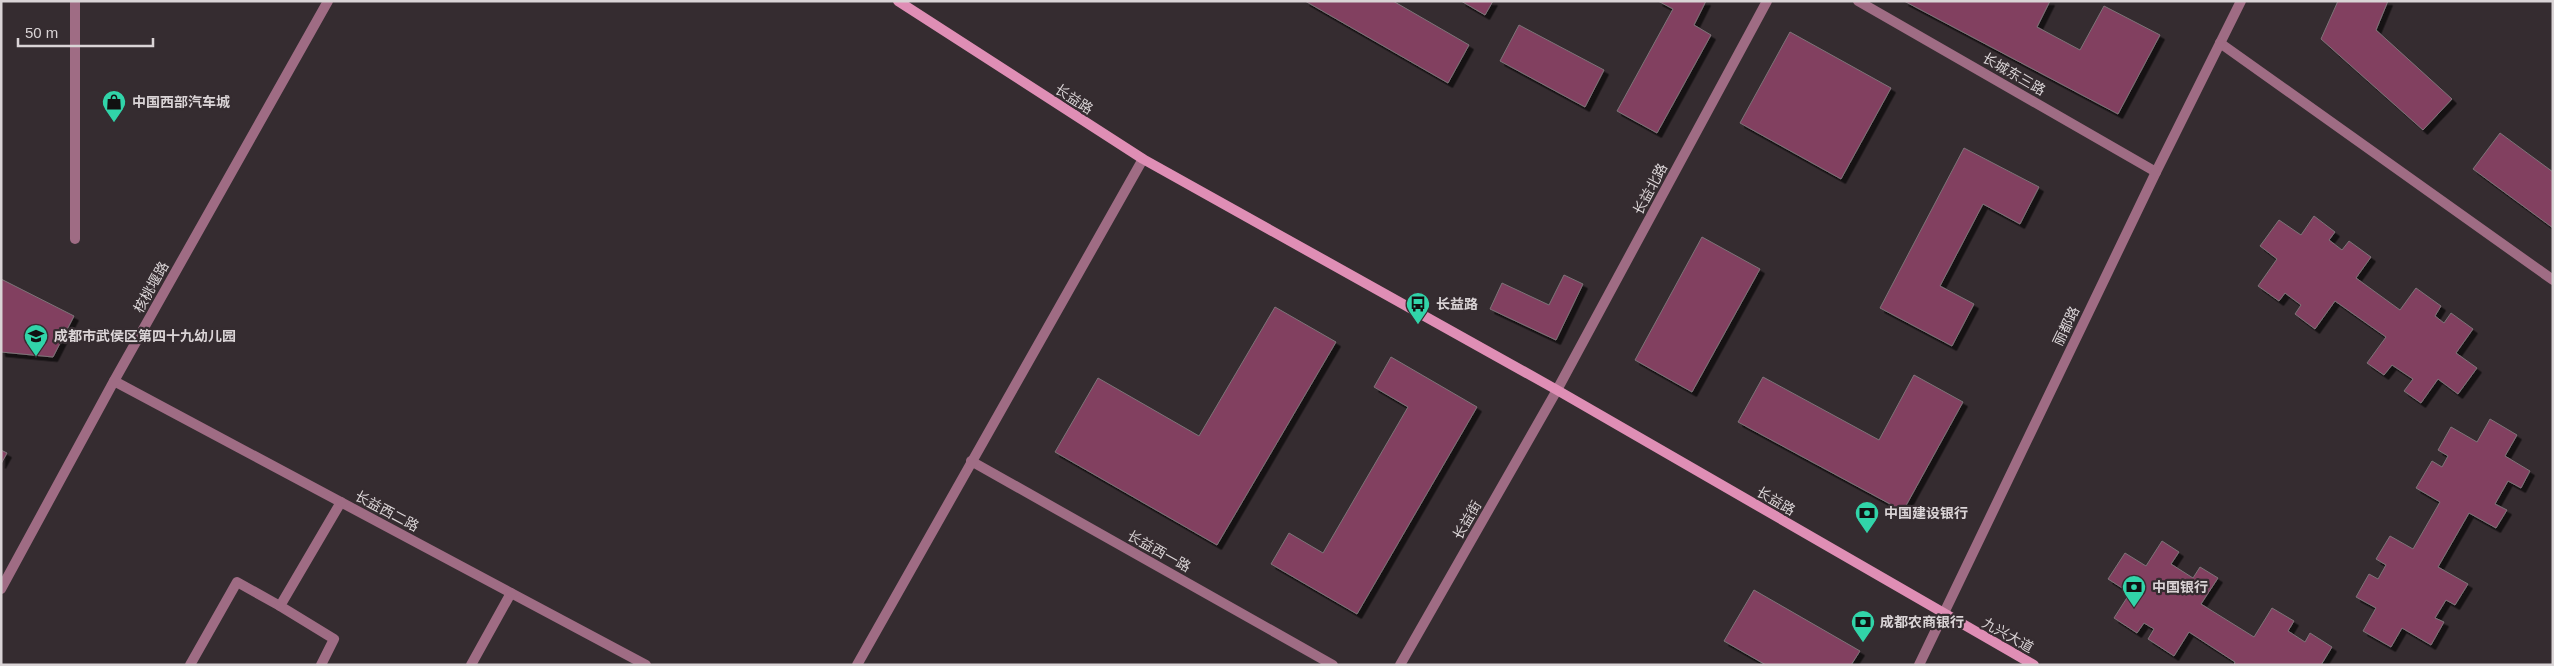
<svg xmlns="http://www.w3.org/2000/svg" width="2554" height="666" font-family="Helvetica,'Noto Sans SC',sans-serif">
<defs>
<filter id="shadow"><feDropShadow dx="4.5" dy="4.5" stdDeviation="0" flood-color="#0009"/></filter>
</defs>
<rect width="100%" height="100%" fill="#352c30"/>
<!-- building -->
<g fill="#823f61" stroke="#7e7478" filter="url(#shadow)">
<polygon points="1305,1 1393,1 1469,45 1448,83"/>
<polygon points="1461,1 1493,1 1485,15"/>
<polygon points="1658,1 1706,1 1694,25 1711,35 1657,133 1617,111 1673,9"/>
<polygon points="1904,1 2050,1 2037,27 2080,50 2104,6 2160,35 2118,114"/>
<polygon points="2338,1 2388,1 2376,30 2452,99 2423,130 2321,39"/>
<polygon points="1519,25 1604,70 1585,107 1500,61"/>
<polygon points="1790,32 1891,88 1841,179 1740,123"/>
<polygon points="2500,133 2553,172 2553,228 2473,169"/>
<polygon points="1964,148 2039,187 2020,224 1983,204 1940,286 1974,304 1952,346 1880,308"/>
<polygon points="2314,216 2335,232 2329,240 2342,250 2349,241 2371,257 2356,278 2400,310 2416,288 2441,306 2435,316 2444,323 2451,313 2473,329 2456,353 2477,368 2458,394 2438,379 2421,403 2404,391 2413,379 2392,365 2384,375 2367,363 2386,337 2335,301 2315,329 2295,314 2301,305 2285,293 2279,301 2258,286 2277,259 2260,246 2279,220 2301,235"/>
<polygon points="1702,237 1760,269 1692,392 1635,360"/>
<polygon points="1564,275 1583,284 1556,340 1490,309 1502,283 1549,305"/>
<polygon points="1,279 74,316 53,357 1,352"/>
<polygon points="1275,307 1336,342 1217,545 1055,452 1098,378 1199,436"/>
<polygon points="1391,357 1477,407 1357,614 1271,564 1289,533 1323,553 1408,407 1374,387"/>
<polygon points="1914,375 1963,402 1903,511 1738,422 1763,377 1879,440"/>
<polygon points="2490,419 2517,435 2505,456 2530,471 2521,488 2508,481 2495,504 2507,510 2496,528 2469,513 2438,567 2468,584 2455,605 2446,600 2435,618 2444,622 2431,645 2402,628 2391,647 2363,631 2376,608 2356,597 2369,574 2378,579 2386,565 2376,559 2390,536 2413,549 2440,502 2416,488 2432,461 2442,467 2448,456 2438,450 2451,427 2477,442"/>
<polygon points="1,450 7,453 1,464"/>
<polygon points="2162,541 2179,552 2171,564 2193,578 2200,567 2218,578 2201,604 2254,637 2272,608 2294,621 2288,631 2305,642 2310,633 2332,647 2321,665 2234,665 2235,662 2189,632 2174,656 2148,639 2154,629 2144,623 2137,633 2114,618 2130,593 2108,579 2125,553 2146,566"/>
<polygon points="1754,590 1860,651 1851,665 1766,665 1724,641"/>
</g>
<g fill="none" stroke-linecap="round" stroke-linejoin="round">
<!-- service -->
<polyline stroke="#9f6c84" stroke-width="10" points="75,1 75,239"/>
<!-- minor -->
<g stroke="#9f6c84" stroke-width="10">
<polyline points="1858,1 2156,172"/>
<polyline points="2220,43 2553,280"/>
<polyline points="114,381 646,665"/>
<polyline points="971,461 1333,665"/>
<polyline points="190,665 237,582 280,606"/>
<polyline points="321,665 334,639 280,606 341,502"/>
<polyline points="471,665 511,593"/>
<polyline points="857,665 1143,159"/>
<polyline points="1400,665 1557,390 1767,1"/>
</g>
<!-- tertiary -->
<g stroke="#9f6c84" stroke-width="10">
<polyline points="1,589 114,381 328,1"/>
<polyline points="1919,665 2156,172 2241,1"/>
</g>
<!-- secondary -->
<polyline stroke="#df8eb5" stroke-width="10" points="898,1 1143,159 1557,390 2034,665"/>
</g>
<!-- icons -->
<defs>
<g id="shop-pin" transform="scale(1.25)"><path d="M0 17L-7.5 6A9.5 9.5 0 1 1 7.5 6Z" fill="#31d4a9" stroke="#352c30"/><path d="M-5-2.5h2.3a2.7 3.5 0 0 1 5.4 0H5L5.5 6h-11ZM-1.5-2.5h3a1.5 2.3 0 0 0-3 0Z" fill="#111"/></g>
<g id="bus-pin" transform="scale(1.25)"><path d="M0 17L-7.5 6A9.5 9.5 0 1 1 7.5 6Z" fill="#31d4a9" stroke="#352c30"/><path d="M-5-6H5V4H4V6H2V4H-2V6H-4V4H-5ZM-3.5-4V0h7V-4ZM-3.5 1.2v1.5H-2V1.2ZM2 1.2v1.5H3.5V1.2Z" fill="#111"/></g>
<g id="school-pin" transform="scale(1.25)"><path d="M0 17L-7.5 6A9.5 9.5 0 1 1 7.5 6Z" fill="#31d4a9" stroke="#352c30"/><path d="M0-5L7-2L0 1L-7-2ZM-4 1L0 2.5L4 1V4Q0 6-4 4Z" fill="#111"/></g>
<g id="bank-pin" transform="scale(1.25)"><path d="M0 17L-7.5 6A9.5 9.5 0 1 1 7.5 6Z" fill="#31d4a9" stroke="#352c30"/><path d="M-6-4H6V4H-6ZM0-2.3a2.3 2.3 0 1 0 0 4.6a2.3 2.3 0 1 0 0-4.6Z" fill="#111"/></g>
</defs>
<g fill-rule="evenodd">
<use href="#shop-pin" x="114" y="102"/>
<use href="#bus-pin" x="1418" y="304"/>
<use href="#school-pin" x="36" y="336"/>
<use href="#bank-pin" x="1867" y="513"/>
<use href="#bank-pin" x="2134" y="587"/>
<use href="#bank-pin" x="1863" y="622"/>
</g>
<g text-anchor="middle" stroke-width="4.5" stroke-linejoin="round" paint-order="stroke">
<!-- street labels -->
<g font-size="14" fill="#dad4d6" stroke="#352c30">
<text transform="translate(2014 74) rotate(30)" y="5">长城东三路</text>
<text transform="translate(1074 99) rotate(33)" y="5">长益路</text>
<text transform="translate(1650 189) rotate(-62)" y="5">长益北路</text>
<text transform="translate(151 287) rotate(-61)" y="5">核桃堰路</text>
<text transform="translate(2066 326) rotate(-64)" y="5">丽都路</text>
<text transform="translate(1776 501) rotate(30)" y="5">长益路</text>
<text transform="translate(387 511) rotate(28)" y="5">长益西二路</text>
<text transform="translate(1467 520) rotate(-60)" y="5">长益街</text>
<text transform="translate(1159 551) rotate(29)" y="5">长益西一路</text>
<text transform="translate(2008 635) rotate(29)" y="5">九兴大道</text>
</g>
<!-- poi labels -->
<g font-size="14" font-weight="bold" fill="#dad4d6" stroke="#352c30" text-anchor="start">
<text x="132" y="107">中国西部汽车城</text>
<text x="1436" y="309">长益路</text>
<text x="54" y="341">成都市武侯区第四十九幼儿园</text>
<text x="1884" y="518">中国建设银行</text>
<text x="2152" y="592">中国银行</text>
<text x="1880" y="627">成都农商银行</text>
</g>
</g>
<!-- border -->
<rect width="2554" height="666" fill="none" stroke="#dad4d6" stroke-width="5"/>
<!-- scale -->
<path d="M18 38v8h135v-8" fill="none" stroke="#dad4d6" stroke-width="2.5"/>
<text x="25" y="38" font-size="15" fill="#dad4d6" stroke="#352c30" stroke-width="4" paint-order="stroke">50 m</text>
</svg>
